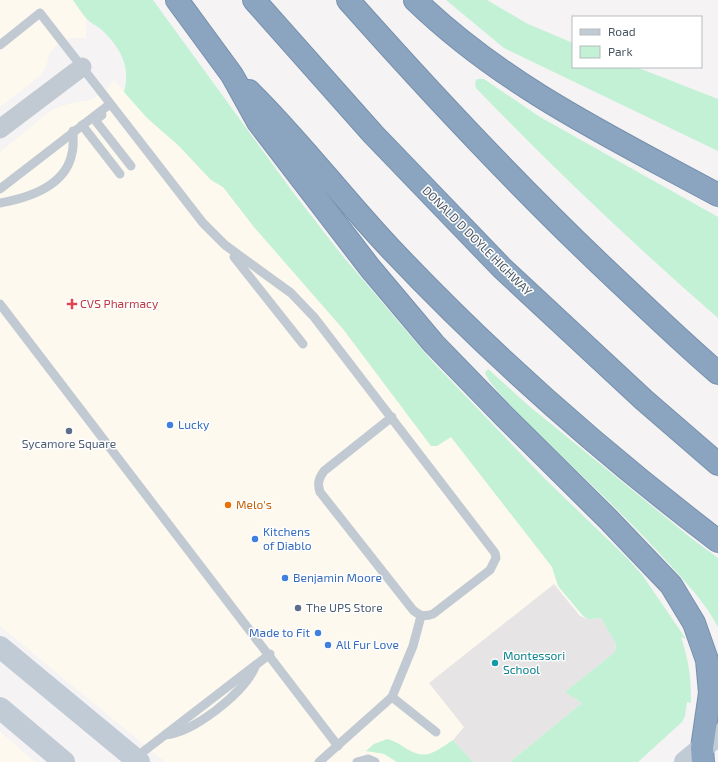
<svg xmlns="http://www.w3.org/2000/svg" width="718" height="762" font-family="'Exo 2',sans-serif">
<rect width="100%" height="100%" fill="#f5f3f3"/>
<!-- commercial -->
<g fill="#fdf9ef">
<polygon points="0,0 73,0 86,19 86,38 73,38 60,42 50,52 46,67 40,76 0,107"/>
<polygon points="114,80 147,118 178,145 211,180 223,187 254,227 343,329 431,446 437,446 451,437 552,567 558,586 583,616 588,619 510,762 165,762 0,626 0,152 53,109 75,102 91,100 107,89"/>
<polygon points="0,731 35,762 0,762"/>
</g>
<!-- education -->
<polygon fill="#e6e4e5" points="554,584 580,616 588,619 601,618 616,644 615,652 565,692 582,703 510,762 473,762 453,740 464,727 429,683"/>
<!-- green -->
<g fill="#c3f1d5">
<path d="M73,0H153L292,191L341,254L431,360L544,478L625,556L643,576L686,639L681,637C689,662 691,676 691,703L687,702L685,716L682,722L638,762H510L582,703L565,692L615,652L616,644L601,618L588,619L583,616L558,586L552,567L451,437L437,446H431L343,329L254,227L223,187L211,180L178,145L147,118L124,92C131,67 121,49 103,31C98,26 90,23 86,18C81,12 77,6 73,0Z"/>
<polygon points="446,0 487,0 528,24 573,43 573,67 636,67 718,99 718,151 504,48"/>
<path d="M477,79H484L540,117L718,217V318C634,245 553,168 476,88L475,82Z"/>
<path d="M488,369L529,406L691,538L718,558V627C706,604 689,586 672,567C631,521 585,479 541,436C528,423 491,388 485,373Z"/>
<path d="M387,739C395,741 401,745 407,749C427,761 436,751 453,740L473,762H397L384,754L366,751L374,744Z"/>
</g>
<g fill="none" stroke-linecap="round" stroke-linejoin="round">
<!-- highway casing -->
<g stroke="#7690ad" stroke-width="24">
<g id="highway">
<polyline points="177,0 232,75 258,122 370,268 434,344 504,416 608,519 671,585 694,623 707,660 710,693 702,748 703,762"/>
<polyline points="254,0 373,134 502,268 644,400 718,464"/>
<path d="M348,0C435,98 524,193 620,283C652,313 684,344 718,373"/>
<path d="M415,0C504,86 611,137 718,195"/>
<path d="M249,91C299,140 341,196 389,247C490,354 601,452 718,541"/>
</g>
</g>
<!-- lane -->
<g stroke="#c1cad2" stroke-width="9">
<path d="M0,45L40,13L203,223L225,245L291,293L314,317L495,553L496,558L490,570L433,614C424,617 420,616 413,610L320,492C317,483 319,478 324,471L392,417"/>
<polyline points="102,115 95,120 131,166"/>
<polyline points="82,125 120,174"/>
<polyline points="0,189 110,104"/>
<path d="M0,203C28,198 66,186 72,153C74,146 73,138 73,131"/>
<polyline points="234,257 303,344"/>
<polyline points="0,304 338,746"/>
<polyline points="392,697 436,732"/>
<path d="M165,735C193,733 244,693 255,667"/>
<polyline points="135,758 270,654"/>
<polyline points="319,762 392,697 413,646 421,616"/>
<polyline points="357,762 368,759 375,762"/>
</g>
<!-- street -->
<polyline stroke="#c1cad2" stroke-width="19" points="0,129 82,67"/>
<!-- secondary -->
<g stroke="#c1cbd6" stroke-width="22">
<polyline points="0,647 139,762"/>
<polyline points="0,708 64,762"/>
<polyline points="685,762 718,735"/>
</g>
<!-- highway -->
<use href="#highway" stroke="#8ba5c1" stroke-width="22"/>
</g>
<!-- markers -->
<path fill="#e0444e" stroke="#fff" stroke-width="1.5" d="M70 298h4v4h4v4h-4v4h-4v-4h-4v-4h4z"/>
<g fill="#3f7fe0" stroke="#fff" stroke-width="1.5">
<circle cx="170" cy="425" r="4"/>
<circle cx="255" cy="539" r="4"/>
<circle cx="285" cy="578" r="4"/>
<circle cx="318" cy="633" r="4"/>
<circle cx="328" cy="645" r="4"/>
</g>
<g fill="#5c6f8a" stroke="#fff" stroke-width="1.5">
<circle cx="69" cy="431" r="4"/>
<circle cx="298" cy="608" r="4"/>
</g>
<circle fill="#e8710a" stroke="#fff" stroke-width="1.5" cx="228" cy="505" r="4"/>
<circle fill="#0f9aa8" stroke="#fff" stroke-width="1.5" cx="495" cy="663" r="4"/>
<g text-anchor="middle" stroke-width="3" stroke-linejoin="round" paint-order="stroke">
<!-- street labels -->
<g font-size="12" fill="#4a5661" stroke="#fff">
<text transform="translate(477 241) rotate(45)" y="4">DONALD D DOYLE HIGHWAY</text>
</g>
<!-- health labels -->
<g font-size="12" fill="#be3a42" stroke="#fff" text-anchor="start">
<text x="80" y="308">CVS Pharmacy</text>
</g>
<!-- shop labels -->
<g font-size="12" fill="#366cbe" stroke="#fff" text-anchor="start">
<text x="178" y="429">Lucky</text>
<text x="263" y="536">Kitchens<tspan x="263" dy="14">of Diablo</tspan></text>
<text x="293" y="582">Benjamin Moore</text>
<text x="310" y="637" text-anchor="end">Made to Fit</text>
<text x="336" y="649">All Fur Love</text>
</g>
<!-- service labels -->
<g font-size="12" fill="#4e5e75" stroke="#fff">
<text x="69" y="448">Sycamore Square</text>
<text x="306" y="612" text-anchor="start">The UPS Store</text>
</g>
<!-- food labels -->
<g font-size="12" fill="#c56008" stroke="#fff" text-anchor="start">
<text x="236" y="509">Melo's</text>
</g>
<!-- culture labels -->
<g font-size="12" fill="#0d838f" stroke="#fff" text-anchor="start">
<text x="503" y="660">Montessori<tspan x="503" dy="14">School</tspan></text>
</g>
</g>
<!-- legend -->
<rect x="572" y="16" width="130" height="52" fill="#ffffff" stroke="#b7bbc0"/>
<rect x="580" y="29" width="20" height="6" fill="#c1cbd6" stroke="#b7bbc0"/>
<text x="608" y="36" font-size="12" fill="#4a5661">Road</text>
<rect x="580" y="46" width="20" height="12" fill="#c3f1d5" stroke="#b7bbc0"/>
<text x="608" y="56" font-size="12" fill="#4a5661">Park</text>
</svg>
